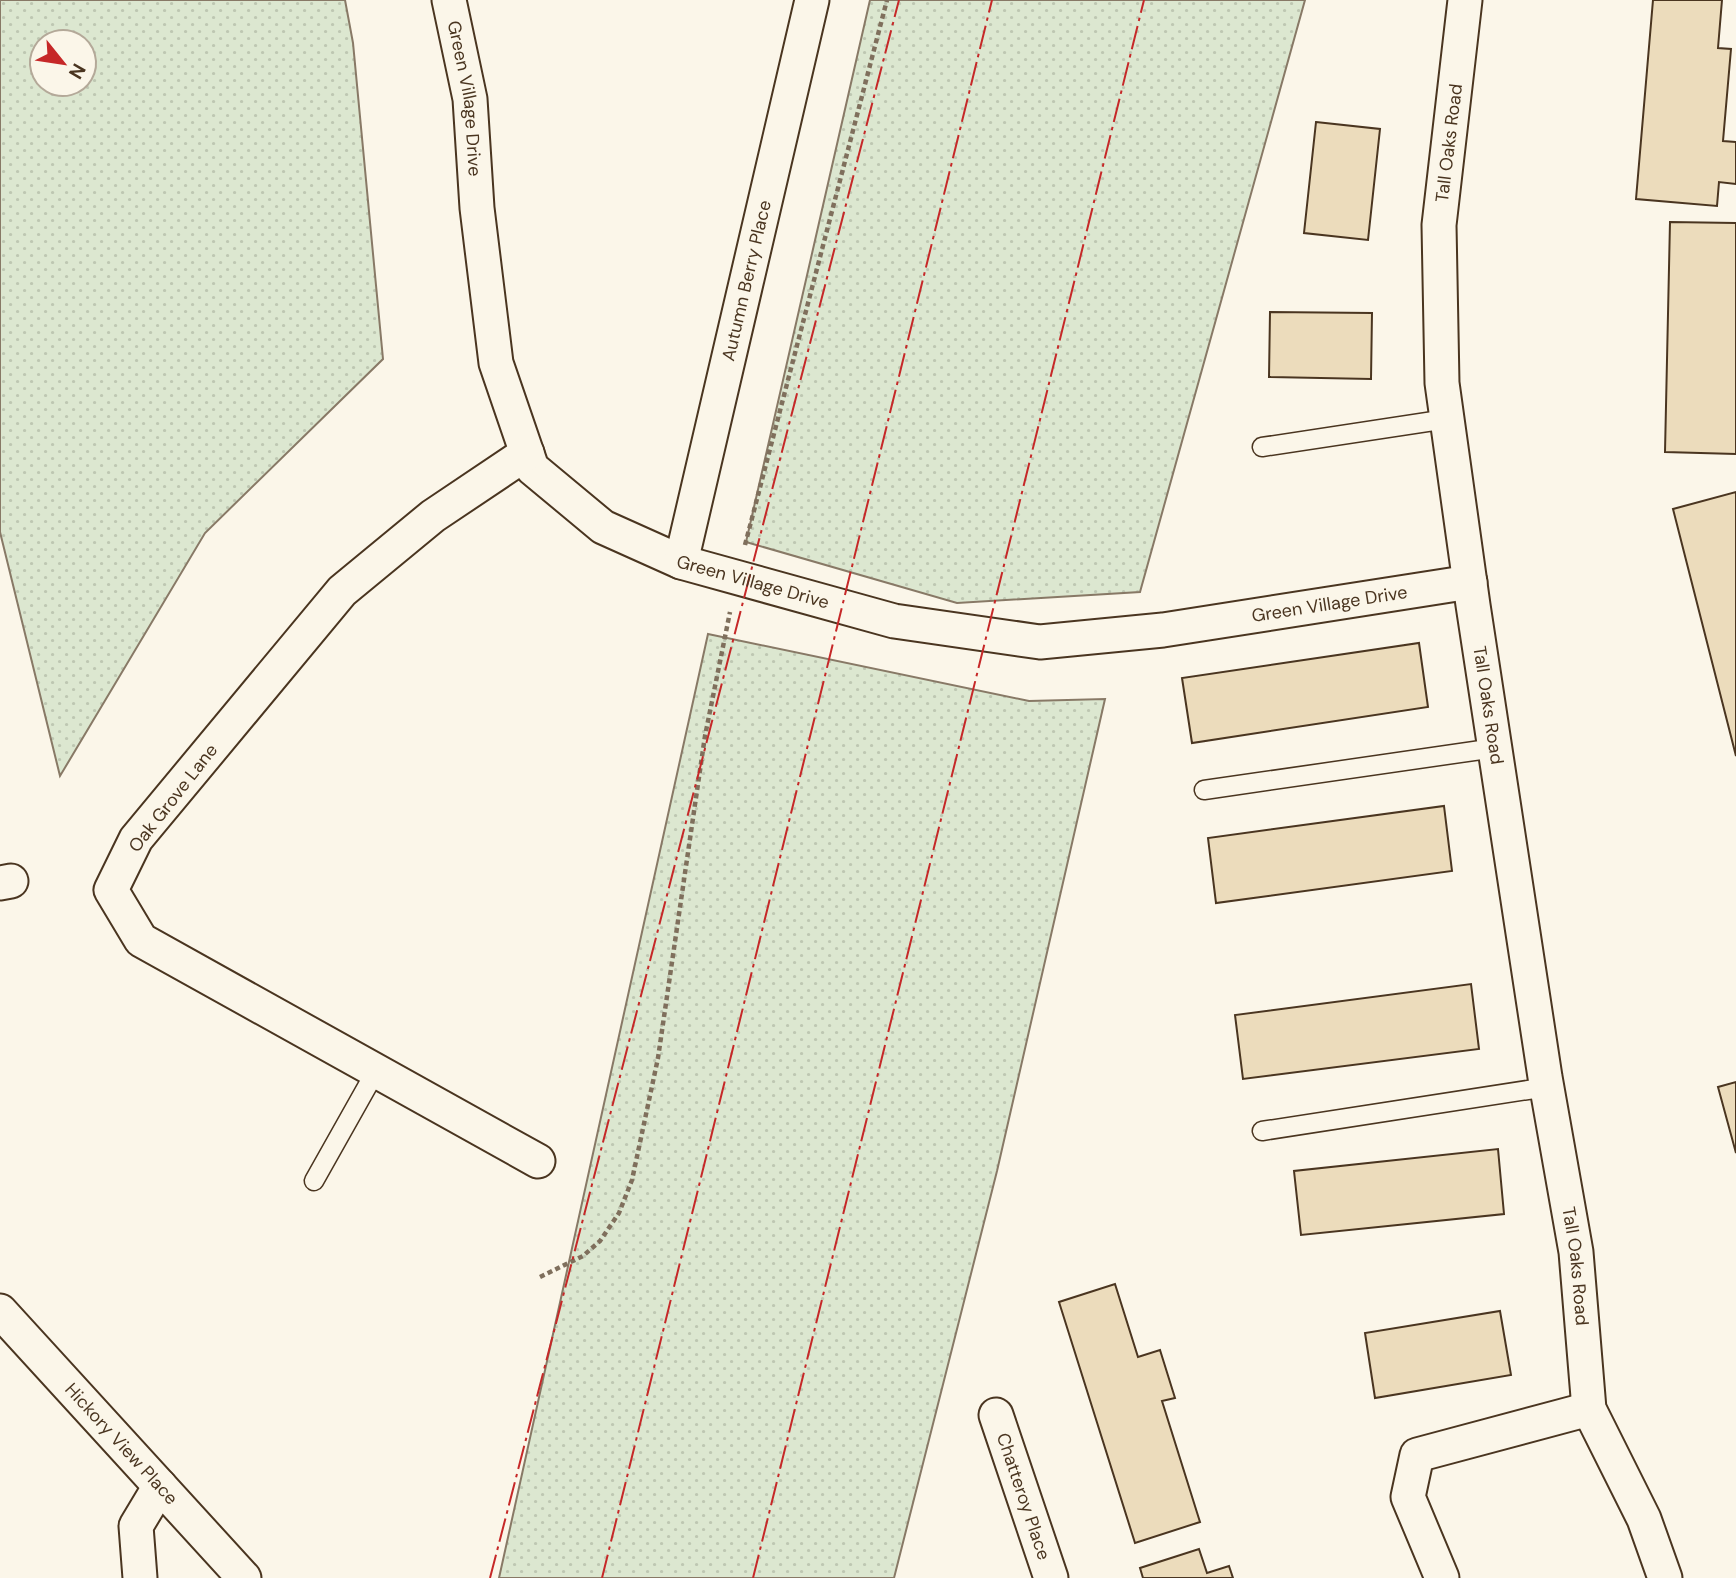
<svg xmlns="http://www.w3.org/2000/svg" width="1736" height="1578" font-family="'DM Sans',sans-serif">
<defs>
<pattern id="grass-dots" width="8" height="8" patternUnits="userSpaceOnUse" patternTransform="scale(1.75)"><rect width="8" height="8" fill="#dce7d0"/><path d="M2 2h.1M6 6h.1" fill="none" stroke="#bec7b2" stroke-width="1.8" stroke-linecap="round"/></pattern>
</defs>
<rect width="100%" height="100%" fill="#fbf6e9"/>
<!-- grass -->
<g fill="url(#grass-dots)" stroke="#887966" stroke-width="2" fill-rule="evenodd">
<path d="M0,0H345L353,43L383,359L205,533L60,776L0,532ZM42,42H84V84H42Z"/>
<polygon points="870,0 1305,0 1140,592 957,603 746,542"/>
<polygon points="708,634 1029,701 1105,699 997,1171 894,1578 499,1578"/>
</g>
<!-- building -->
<g fill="#ecdcbc" stroke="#4a3520" stroke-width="2">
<polygon points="1653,0 1722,0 1718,48 1731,49 1723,141 1736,142 1736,184 1719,182 1717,206 1636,199"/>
<polygon points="1316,122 1380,129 1368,240 1304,233"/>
<polygon points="1670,222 1736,223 1736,454 1665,452"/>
<polygon points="1270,312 1372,313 1371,379 1269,377"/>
<polygon points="1736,492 1736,756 1673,509"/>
<polygon points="1419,643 1428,707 1192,743 1182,678"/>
<polygon points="1444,806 1452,871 1216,903 1208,838"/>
<polygon points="1471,984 1479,1049 1243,1079 1235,1015"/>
<polygon points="1736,1082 1736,1153 1718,1087"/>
<polygon points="1498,1149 1504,1214 1301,1235 1294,1171"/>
<polygon points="1115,1284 1138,1357 1160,1350 1175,1398 1162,1401 1200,1522 1135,1543 1059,1302"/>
<polygon points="1500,1311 1511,1375 1375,1398 1365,1333"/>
<polygon points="1199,1549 1207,1573 1229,1566 1233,1578 1143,1578 1140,1568"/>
</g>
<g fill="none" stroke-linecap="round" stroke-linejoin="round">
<!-- lane casing -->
<g stroke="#4a3520" stroke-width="21">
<g id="lane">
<polyline points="1262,447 1447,419"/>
<polyline points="1204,790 1495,748"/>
<polyline points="1262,1131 1547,1087"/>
<polyline points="314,1181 377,1069"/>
</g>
</g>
<!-- street casing -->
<g stroke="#4a3520" stroke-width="37">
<g id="street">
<path id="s1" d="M449,0L470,99L477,208L496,363L532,468L603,527L681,562L894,621L1040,642L1163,630L1470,582"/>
<path id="s2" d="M1465,0L1439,225L1442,383L1473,605L1545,1077L1576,1252L1589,1409L1644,1519L1665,1578"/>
<polyline points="527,453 433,516 342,591 136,839 111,890 141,940 538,1161"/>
<path id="s3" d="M681,562L812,0"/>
<polyline points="0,883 11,881"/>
<path id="s4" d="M0,1311L244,1578"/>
<path id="s5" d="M996,1415L1051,1578"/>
<polyline points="140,1578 136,1526 160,1486"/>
<polyline points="1442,1578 1408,1497 1417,1455 1589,1409"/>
</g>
</g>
<!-- path -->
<g stroke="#7f6f5c" stroke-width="4.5" stroke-dasharray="5 3.5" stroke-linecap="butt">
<polyline points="745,545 887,0"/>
<polyline points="540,1277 583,1256 600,1241 619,1213 632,1180 658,1058 705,736 730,612"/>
</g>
<!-- lane -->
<use href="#lane" stroke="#fbf6e9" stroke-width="18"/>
<!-- street -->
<use href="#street" stroke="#fbf6e9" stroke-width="33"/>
<!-- power -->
<g stroke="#c62828" stroke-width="2" stroke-dasharray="24 5 3.5 5" stroke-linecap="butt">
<polyline points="490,1578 899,0"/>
<polyline points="602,1578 992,0"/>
<polyline points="753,1578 1144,0"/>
</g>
</g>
<g text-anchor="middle" stroke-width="5" stroke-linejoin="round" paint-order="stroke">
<!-- street labels -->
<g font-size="18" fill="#4a3520" stroke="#fbf6e9">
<text dy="6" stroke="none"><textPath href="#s1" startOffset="100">Green Village Drive</textPath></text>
<text transform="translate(1449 143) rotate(-83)" y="6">Tall Oaks Road</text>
<text dy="6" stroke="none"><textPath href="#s3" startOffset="289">Autumn Berry Place</textPath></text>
<text dy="6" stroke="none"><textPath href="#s1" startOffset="730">Green Village Drive</textPath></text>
<text dy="6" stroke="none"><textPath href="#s1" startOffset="1316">Green Village Drive</textPath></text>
<text dy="6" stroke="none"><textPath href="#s2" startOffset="710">Tall Oaks Road</textPath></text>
<text transform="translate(173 798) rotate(-52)" y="6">Oak Grove Lane</text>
<text dy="6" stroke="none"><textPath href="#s2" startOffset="1278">Tall Oaks Road</textPath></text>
<text dy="6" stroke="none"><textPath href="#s4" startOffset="180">Hickory View Place</textPath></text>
<text dy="6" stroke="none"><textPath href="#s5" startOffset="86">Chatteroy Place</textPath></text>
</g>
</g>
<!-- north arrow -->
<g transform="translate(63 63) rotate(120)"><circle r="33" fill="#fbf6e9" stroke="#b4a999" stroke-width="2"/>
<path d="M0-5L12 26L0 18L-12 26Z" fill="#c62828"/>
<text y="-10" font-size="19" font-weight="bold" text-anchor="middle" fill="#4a3520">N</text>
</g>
</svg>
